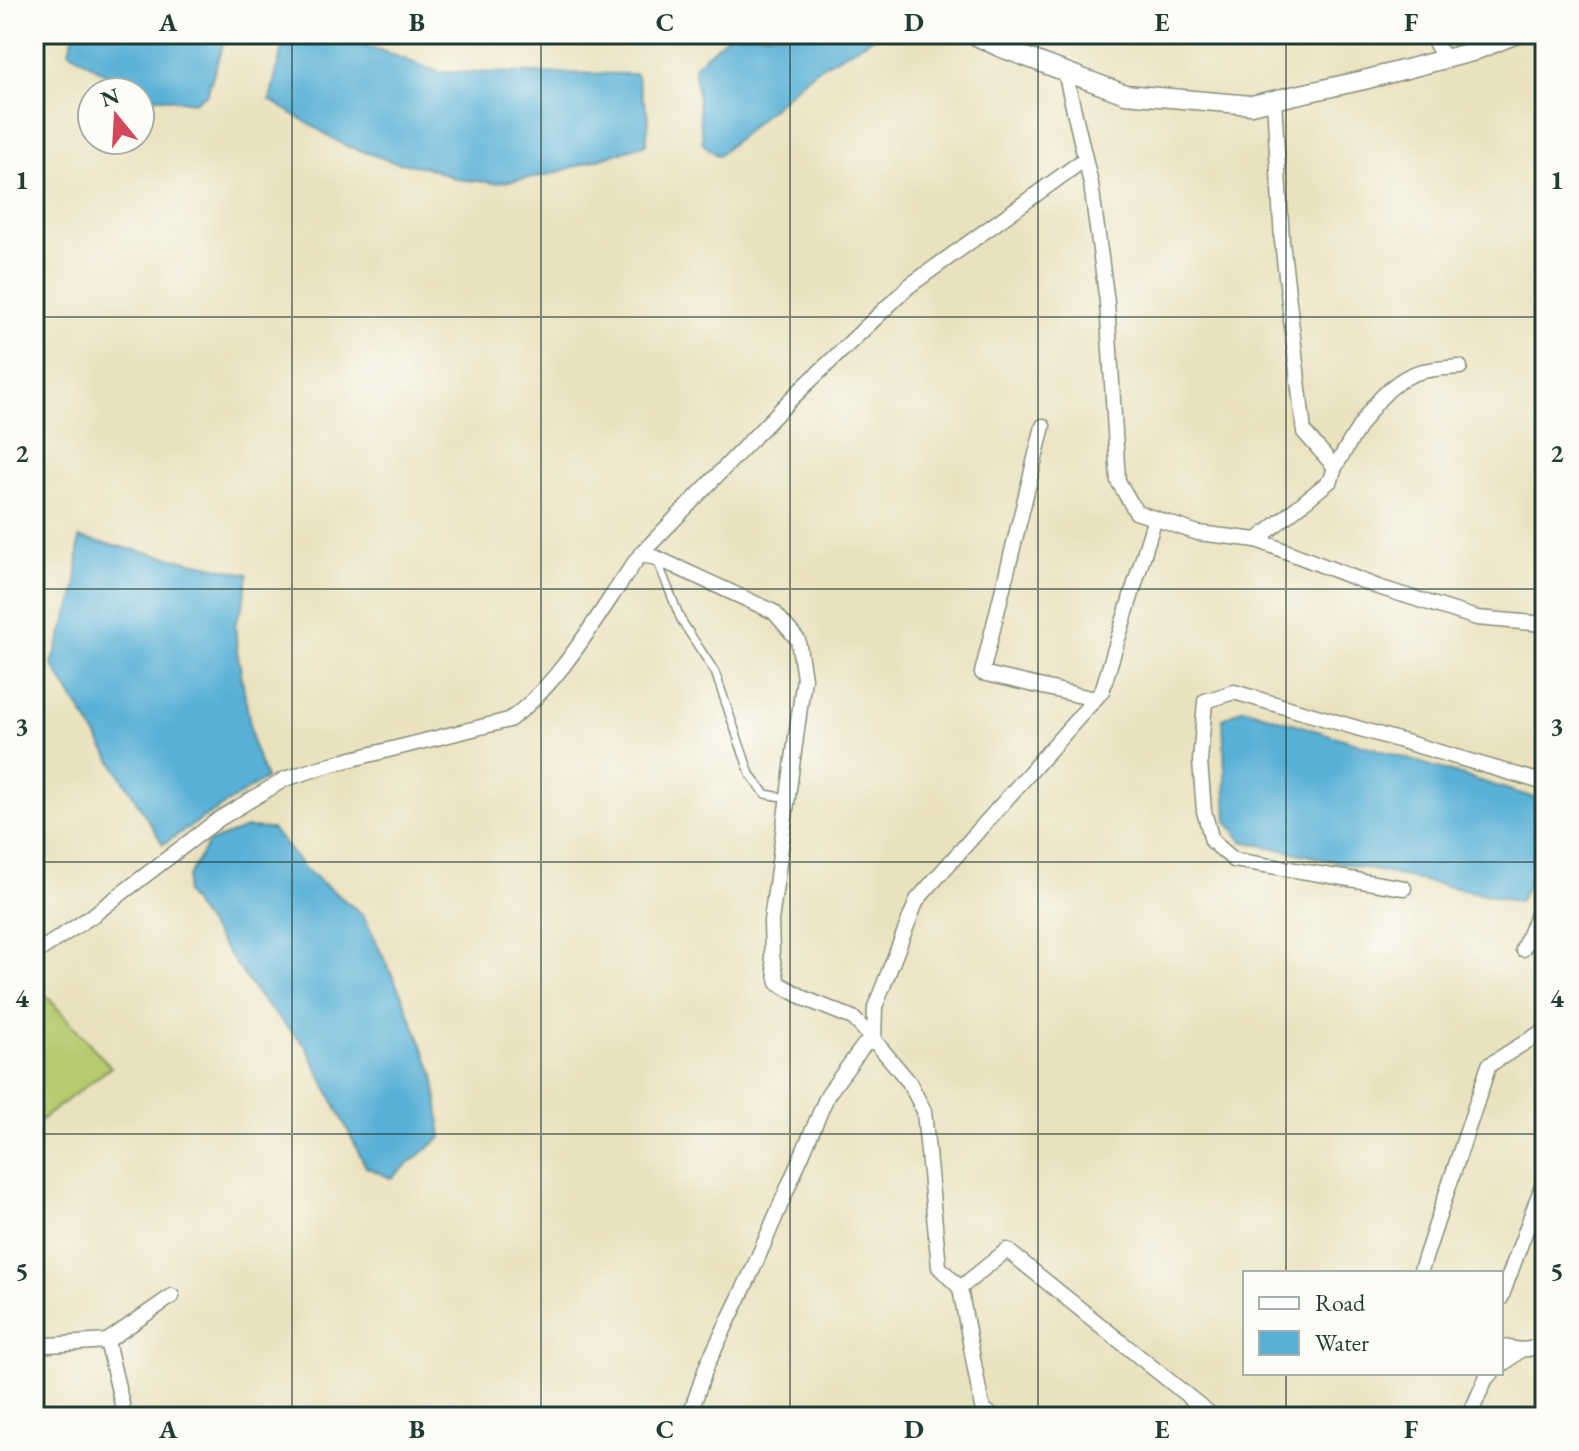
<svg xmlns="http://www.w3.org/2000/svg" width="1579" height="1451" font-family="'EB Garamond',serif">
<rect width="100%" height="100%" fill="#fdfcf7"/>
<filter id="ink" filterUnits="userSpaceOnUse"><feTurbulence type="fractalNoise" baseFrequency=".0125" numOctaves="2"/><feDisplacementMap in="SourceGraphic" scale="16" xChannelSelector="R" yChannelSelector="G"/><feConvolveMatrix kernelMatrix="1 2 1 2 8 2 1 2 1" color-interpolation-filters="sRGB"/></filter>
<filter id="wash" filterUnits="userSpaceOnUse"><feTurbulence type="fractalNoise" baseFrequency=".006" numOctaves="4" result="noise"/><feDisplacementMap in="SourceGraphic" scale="32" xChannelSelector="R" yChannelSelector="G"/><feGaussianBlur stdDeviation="1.8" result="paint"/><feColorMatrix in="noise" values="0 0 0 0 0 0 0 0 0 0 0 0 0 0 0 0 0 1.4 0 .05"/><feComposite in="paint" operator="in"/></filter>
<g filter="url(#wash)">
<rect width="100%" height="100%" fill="#eae1be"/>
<!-- green -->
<polygon fill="#b6cb6f" stroke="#6a8452" stroke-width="2" points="34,991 42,991 111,1067 34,1125"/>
<!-- water -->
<g fill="#59b0d6" stroke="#3c7685" stroke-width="2">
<polygon points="74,34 226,34 207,94 194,102 140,95 140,92 134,92 69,51"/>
<polygon points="285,34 337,34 438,72 636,74 649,119 646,144 548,175 496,183 457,179 426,167 394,162 344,145 270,100"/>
<polygon points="730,34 880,34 814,71 718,156 703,144 694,66"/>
<polygon points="79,538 248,574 243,605 235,624 237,650 254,748 266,778 163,844 52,664 76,590"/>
<polygon points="1243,708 1545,801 1545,850 1519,902 1242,841 1227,821 1223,719"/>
<polygon points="246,828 272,829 304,868 363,915 402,996 434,1075 442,1137 391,1178 366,1167 306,1046 263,1002 185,893 188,876 209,842"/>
</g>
</g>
<g filter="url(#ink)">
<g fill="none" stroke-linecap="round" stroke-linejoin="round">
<!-- lane casing -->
<g stroke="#848f79" stroke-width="10">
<polyline id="lane" points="657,560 681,620 715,672 750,774 765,794 788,798"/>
</g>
<!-- street casing -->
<g stroke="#848f79" stroke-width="17">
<g id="street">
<polyline points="1430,34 1445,59"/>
<polyline points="1065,72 1091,184 1107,302 1118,481 1136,512 1198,533 1257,540 1378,587 1477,618 1545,624"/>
<polyline points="1043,426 982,673 1095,699"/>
<path d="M1335,467C1356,433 1380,381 1423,371C1435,368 1448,368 1460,367"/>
<polyline points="1257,540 1331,480 1335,467 1304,432 1282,241 1274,100"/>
<polyline points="1404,888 1234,860 1212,841 1204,811 1200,761 1205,701 1234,692 1545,783"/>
<polyline points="1523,949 1545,896"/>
<path d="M34,954L92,916L219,819L285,779L332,764L509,720C563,682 601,608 640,555"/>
<polyline points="1420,1273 1489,1065 1545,1030"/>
<polyline points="960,1288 939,1267 924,1111 909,1082 874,1040 875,1007 917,900 1102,691 1155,518"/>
<polyline points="1501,1298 1545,1178"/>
<polyline points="34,1346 107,1341"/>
<path d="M1501,1346C1518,1351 1530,1352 1545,1342"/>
<polyline points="1501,1366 1518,1352"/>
<polyline points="125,1417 107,1341 172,1296"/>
<polyline points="689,1417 707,1365 753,1269 828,1094 864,1045 874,1040 853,1018 806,999 778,983 772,956 771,921 804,678 798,640 774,612 657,558 640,555 791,399 909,286 1085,159"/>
<polyline points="993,1417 982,1407 960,1288 1007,1250 1214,1417"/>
<polyline points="1469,1417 1486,1378 1492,1373"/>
</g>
</g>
<!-- secondary casing -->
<g stroke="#848f79" stroke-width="21">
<polyline id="secondary" points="972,34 999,47 1125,94 1251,105 1364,80 1472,52 1517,34"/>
</g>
<!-- lane -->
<use href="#lane" stroke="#fff" stroke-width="7"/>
<!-- street -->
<use href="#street" stroke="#fff" stroke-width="14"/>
<!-- secondary -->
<use href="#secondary" stroke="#fff" stroke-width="18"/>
</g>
</g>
<!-- grid -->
<path fill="none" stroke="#1f3d34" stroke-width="2" stroke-opacity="0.55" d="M292,34V1417M541,34V1417M790,34V1417M1038,34V1417M1286,34V1273M34,317H1545M34,589H1545M34,862H1545M34,1134H1545M1286,1373V1417"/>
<!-- margin -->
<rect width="1579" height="1451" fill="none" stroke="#fdfcf7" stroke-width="88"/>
<!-- legend -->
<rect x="1243" y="1271" width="260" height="104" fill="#fdfcf7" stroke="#a4b0a9" stroke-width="2"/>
<rect x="1259" y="1297" width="40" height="12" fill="#ffffff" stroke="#a4b0a9" stroke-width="2"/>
<text x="1315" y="1311" font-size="24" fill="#1f3d34">Road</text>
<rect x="1259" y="1331" width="40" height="24" fill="#59b0d6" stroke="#a4b0a9" stroke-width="2"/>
<text x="1315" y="1351" font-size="24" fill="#1f3d34">Water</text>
<!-- north arrow -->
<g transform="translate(116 116) rotate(342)"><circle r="38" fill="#fdfcf7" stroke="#a4b0a9" stroke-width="2"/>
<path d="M0-6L14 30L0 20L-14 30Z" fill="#d1495b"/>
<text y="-12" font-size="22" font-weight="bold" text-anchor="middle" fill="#1f3d34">N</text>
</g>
<rect x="44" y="44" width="1491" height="1363" fill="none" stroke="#1f3d34" stroke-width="3"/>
<g font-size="26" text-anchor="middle" font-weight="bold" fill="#1f3d34">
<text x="168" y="31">A</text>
<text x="417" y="31">B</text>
<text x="665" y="31">C</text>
<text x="914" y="31">D</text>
<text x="1162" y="31">E</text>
<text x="1411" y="31">F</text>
<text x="22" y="189">1</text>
<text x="1557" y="189">1</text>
<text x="22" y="462">2</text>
<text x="1557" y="462">2</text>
<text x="22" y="735">3</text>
<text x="1557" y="735">3</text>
<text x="22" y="1007">4</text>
<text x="1557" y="1007">4</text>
<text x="22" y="1280">5</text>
<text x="1557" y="1280">5</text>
<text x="168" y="1438">A</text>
<text x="417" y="1438">B</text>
<text x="665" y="1438">C</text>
<text x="914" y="1438">D</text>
<text x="1162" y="1438">E</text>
<text x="1411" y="1438">F</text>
</g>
</svg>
